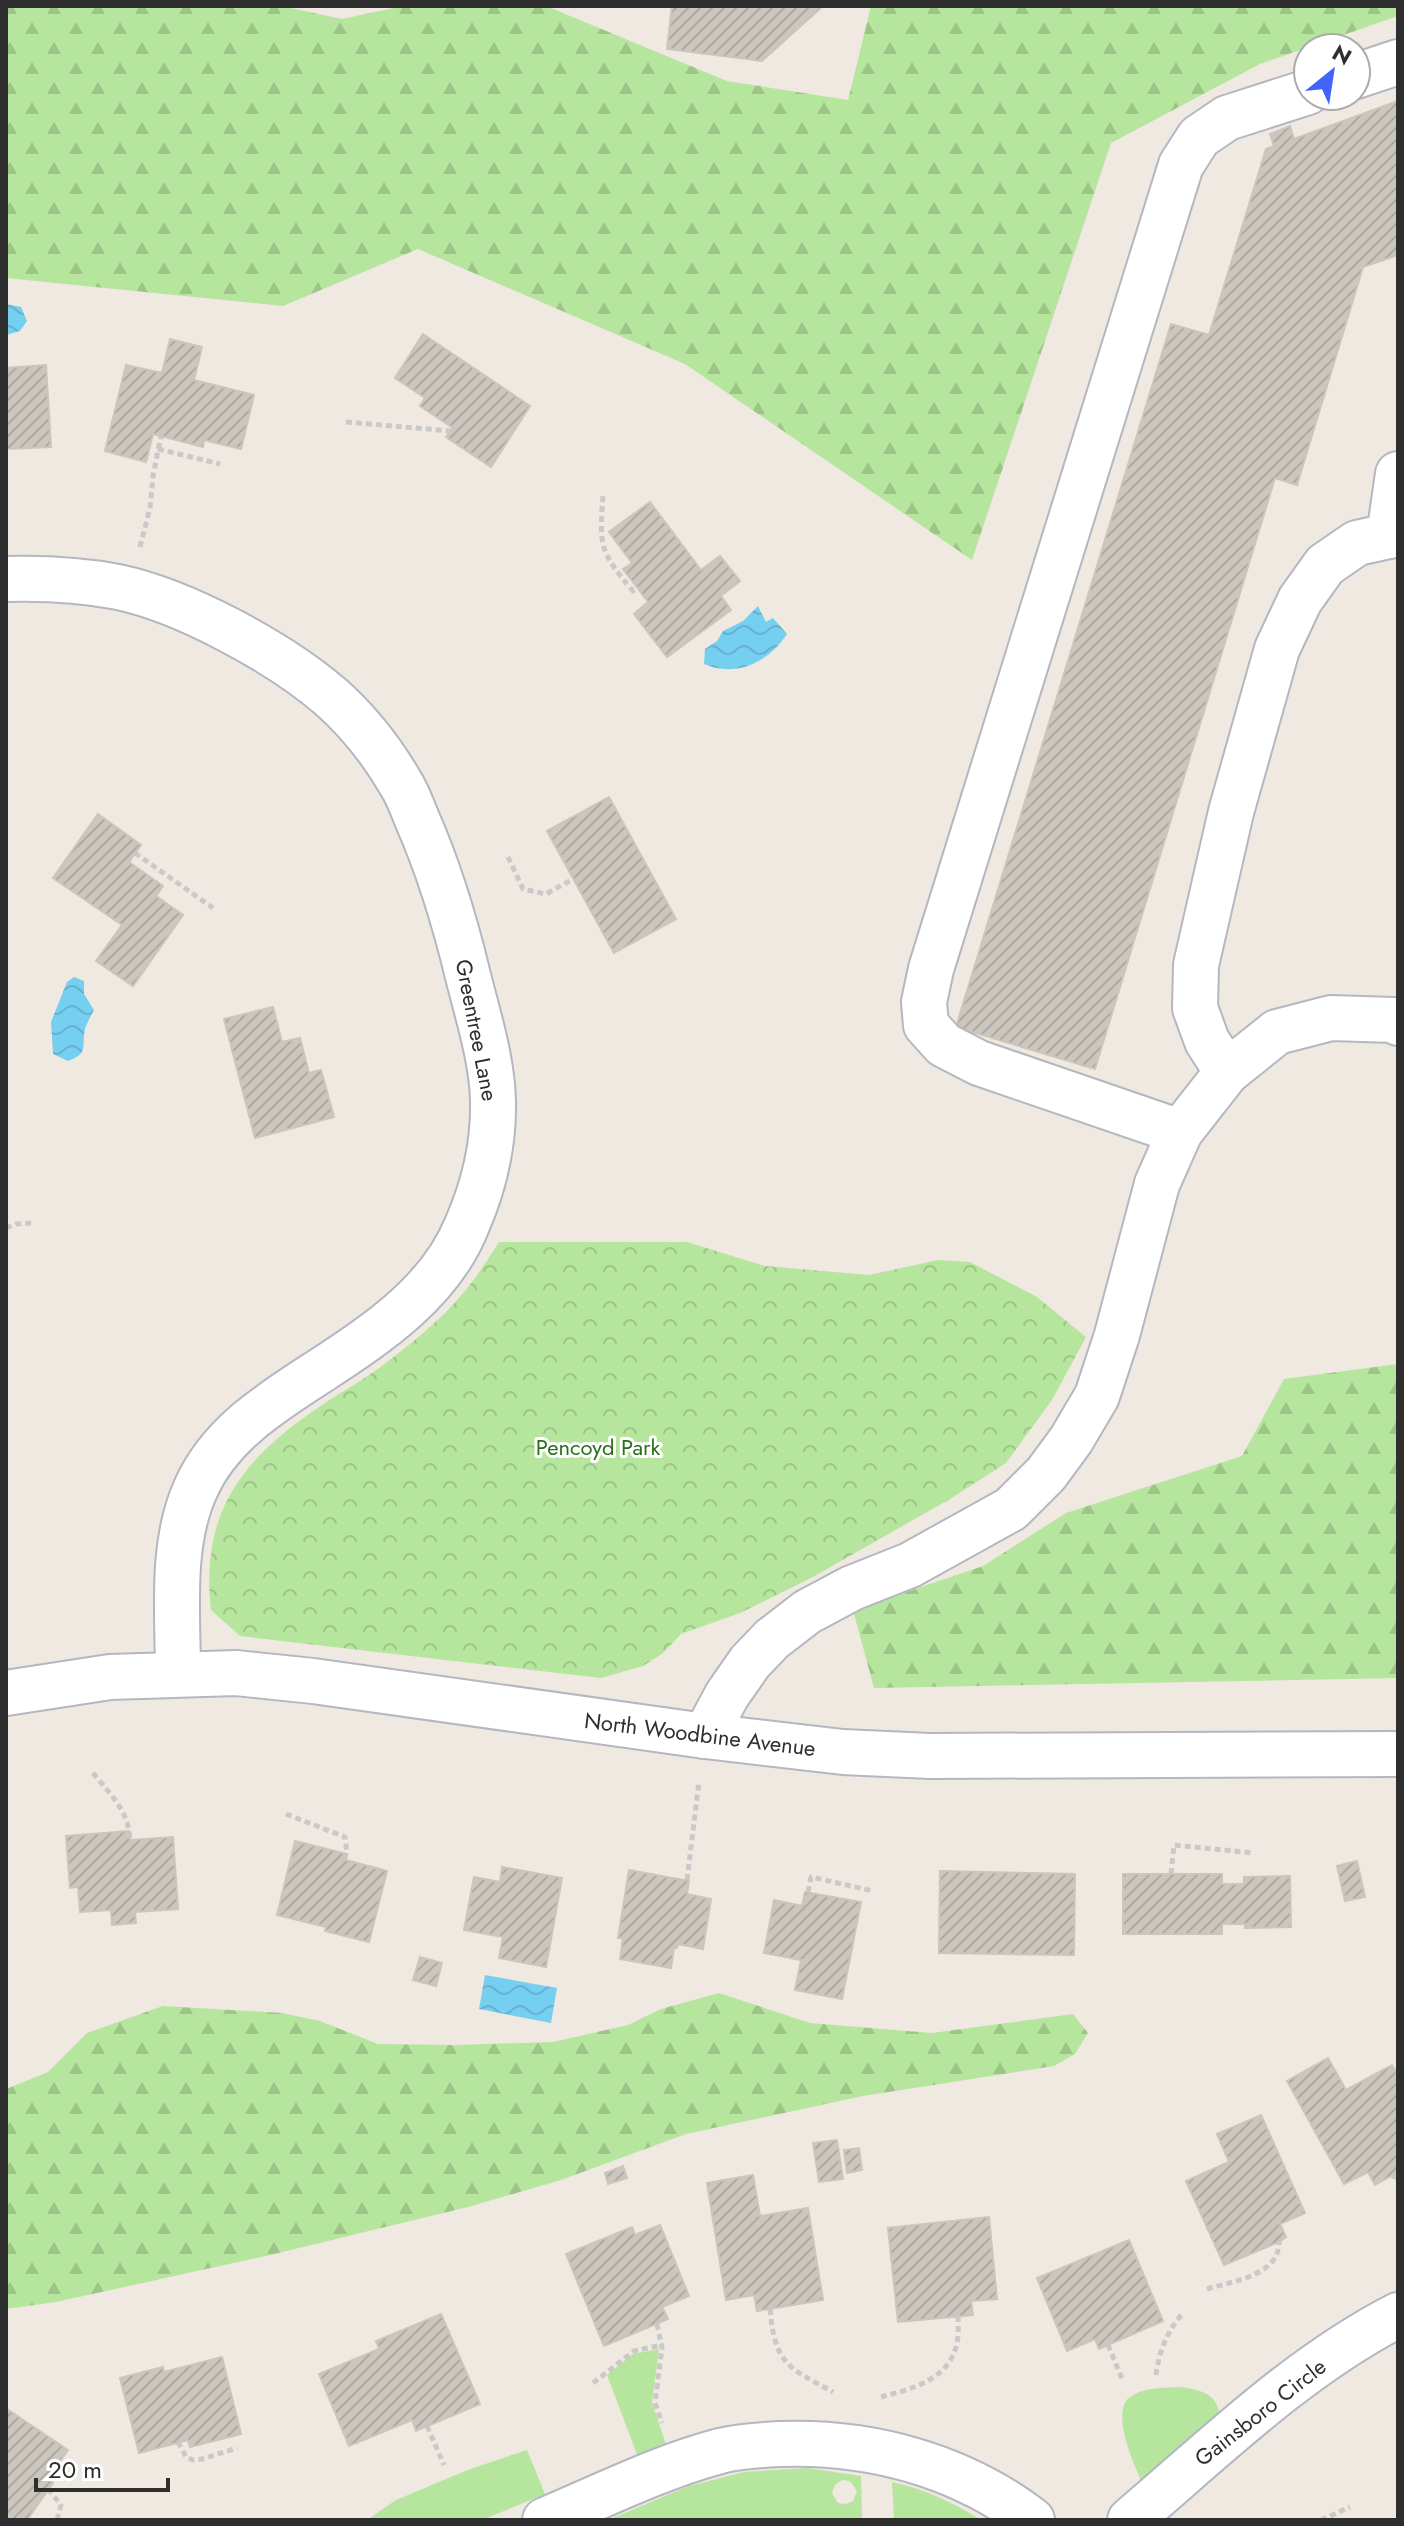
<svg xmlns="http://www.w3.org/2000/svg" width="1404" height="2526" font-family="Jost,sans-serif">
<defs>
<pattern id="forest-firs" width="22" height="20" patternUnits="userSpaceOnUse" patternTransform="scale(2)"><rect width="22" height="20" fill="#b6e59e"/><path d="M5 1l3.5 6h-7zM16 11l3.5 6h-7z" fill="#9dc588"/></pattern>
<pattern id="park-crowns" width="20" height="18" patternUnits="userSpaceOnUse" patternTransform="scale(2)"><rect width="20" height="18" fill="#b6e59e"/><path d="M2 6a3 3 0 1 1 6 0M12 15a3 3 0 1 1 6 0" fill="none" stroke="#9dc588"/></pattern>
<pattern id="water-waves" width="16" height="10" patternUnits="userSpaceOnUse" patternTransform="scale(2)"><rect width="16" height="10" fill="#75cff0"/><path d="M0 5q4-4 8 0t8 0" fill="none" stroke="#66b2ce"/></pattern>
<pattern id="building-hatch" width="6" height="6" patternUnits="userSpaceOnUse" patternTransform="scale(2)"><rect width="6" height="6" fill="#cbc7bf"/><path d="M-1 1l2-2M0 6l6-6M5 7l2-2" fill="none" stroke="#afaba4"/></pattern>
</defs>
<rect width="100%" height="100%" fill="#efe9e1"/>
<!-- grass -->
<g fill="#b6e59e" fill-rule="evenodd">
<polygon points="659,2349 652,2402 666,2445 638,2457 607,2375 633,2354"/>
<path d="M1180,2387C1199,2390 1215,2392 1219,2412L1142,2482C1134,2465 1110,2411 1130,2397C1144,2387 1164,2388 1180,2387Z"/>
<polygon points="527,2450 545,2494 482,2520 367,2520 396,2500 470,2469"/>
<path d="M807,2468L861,2476L862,2520H608L689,2486L744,2472ZM842,2480L850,2481L857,2491L853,2501L846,2504L838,2503L832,2493L835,2485Z"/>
<path d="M892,2482C924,2489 953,2502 981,2520H894Z"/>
</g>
<!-- forest -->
<g fill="url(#forest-firs)">
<polygon points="6,6 281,6 342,19 403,6 546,6 727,81 848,100 871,6 1398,6 1398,16 1260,64 1111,143 972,560 685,364 418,249 283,306 6,278"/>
<polygon points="1398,1364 1398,1678 874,1688 853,1610 983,1566 1066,1513 1242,1456 1284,1379"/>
<polygon points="719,1993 810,2023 932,2033 1073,2014 1088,2033 1075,2054 1054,2066 863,2096 686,2134 561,2180 468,2207 270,2255 56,2302 6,2309 6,2089 48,2072 87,2033 163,2006 282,2013 320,2021 378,2044 455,2045 553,2042 628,2025 661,2009"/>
</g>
<!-- park -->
<path fill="url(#park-crowns)" d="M499,1242H687L765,1266L869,1275L938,1260L970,1262L1037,1297L1086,1337L1052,1400L1006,1463L950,1499L811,1578L740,1613L681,1634L663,1653L643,1666L601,1678L240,1636L211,1610C200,1511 243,1458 322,1405C342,1391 364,1380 383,1365C412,1343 441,1320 464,1292C477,1277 488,1259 499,1242Z"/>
<!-- water -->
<g fill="url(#water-waves)">
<polygon points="6,304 21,307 27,321 20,331 6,335"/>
<path d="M758,606L766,622L773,618L787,634C769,662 736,678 704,664L705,649L717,641L723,631L743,621Z"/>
<path d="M74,977L84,981V994L94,1010C91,1016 87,1023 85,1029C81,1046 90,1053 68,1061L53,1054L51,1022L67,982Z"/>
<polygon points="485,1975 557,1988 551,2023 479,2009"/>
</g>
<!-- building -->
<g fill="url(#building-hatch)" stroke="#cbc5ba" stroke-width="2">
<polygon points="672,6 823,6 762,61 667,49"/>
<polygon points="1398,101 1398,255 1363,267 1297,485 1275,478 1095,1069 956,1027 1171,324 1209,335 1266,149 1274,146 1270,134 1290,126 1294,139"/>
<polygon points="423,334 530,406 491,467 446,437 453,428 420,406 425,398 395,378"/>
<polygon points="170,339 202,347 194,380 254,395 241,449 204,440 203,447 153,434 146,462 105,451 126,365 162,373"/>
<polygon points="46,365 51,447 6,449 6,368"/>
<polygon points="650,502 701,570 720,556 740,581 721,596 731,610 667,657 634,614 648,602 623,569 632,563 609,532"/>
<polygon points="609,797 676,919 614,953 547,831"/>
<polygon points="98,814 141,845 129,862 163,886 156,896 183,915 133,986 96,961 122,925 53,878"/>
<polygon points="273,1007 282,1042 300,1038 309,1073 321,1070 334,1117 255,1138 224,1019"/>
<polygon points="129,1831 130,1840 173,1837 178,1909 135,1912 136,1923 112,1925 111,1910 80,1912 78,1887 70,1888 66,1836"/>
<polygon points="295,1841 347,1854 346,1860 387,1871 369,1942 325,1931 326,1927 277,1915"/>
<polygon points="1357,1861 1365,1897 1345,1901 1337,1866"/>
<polygon points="502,1867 562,1878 546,1967 499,1958 503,1937 464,1930 474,1877 500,1882"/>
<polygon points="629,1870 689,1881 687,1894 711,1899 703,1949 678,1944 677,1948 674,1948 671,1968 620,1959 623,1938 618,1938"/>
<polygon points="940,1871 1075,1874 1074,1955 939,1953"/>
<polygon points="1123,1874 1222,1874 1222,1884 1244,1884 1244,1877 1290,1876 1291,1927 1245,1928 1245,1924 1222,1924 1222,1934 1123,1934"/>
<polygon points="805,1892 861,1902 842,1999 795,1990 801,1960 764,1953 774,1900 802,1906"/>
<polygon points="420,1957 442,1963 436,1986 413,1980"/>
<polygon points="1328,2058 1346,2090 1392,2065 1398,2075 1398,2172 1375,2185 1368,2172 1344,2184 1287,2081"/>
<polygon points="1261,2115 1305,2213 1280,2224 1286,2237 1279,2242 1224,2265 1186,2181 1229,2162 1217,2134"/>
<polygon points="837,2140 843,2179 819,2182 813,2143"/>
<polygon points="859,2148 862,2170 847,2173 844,2150"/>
<polygon points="623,2166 627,2178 608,2184 605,2173"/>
<polygon points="753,2175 760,2216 808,2208 823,2300 757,2311 754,2295 726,2300 707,2183"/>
<polygon points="989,2217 997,2299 971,2301 973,2315 898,2322 888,2228"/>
<polygon points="660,2225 689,2296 662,2307 668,2319 604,2346 566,2254 632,2227 635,2235"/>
<polygon points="1129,2240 1163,2321 1099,2349 1095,2339 1067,2351 1037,2278"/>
<polygon points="441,2314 480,2404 416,2431 412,2420 349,2446 319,2374 379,2349 376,2341"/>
<polygon points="222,2357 241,2434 190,2447 188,2440 139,2453 120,2378 163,2367 164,2372"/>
<polygon points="7,2409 68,2450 48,2479 53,2483 27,2520 6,2520"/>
</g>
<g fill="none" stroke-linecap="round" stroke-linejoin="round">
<!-- minor casing -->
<g stroke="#b4b7c1" stroke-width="48">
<g id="minor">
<polyline points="1356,76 1398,62"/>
<polyline points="1389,536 1398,474"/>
<path d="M6,579C43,578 82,580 118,587C185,601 280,653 331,697C358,721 383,753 401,784C408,795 412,807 417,819C439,869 455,922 468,976C478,1016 492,1059 493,1101C494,1144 484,1186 467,1225C440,1292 378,1333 320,1371C272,1402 220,1434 196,1488C170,1544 178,1614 178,1674"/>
<polyline points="1227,1072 1207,1041 1195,1008 1196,965 1231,812 1277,649 1300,600 1325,565 1357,543 1398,534"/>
<polyline points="1180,1132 979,1063 944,1045 926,1025 924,1002 931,969 1181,165 1199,137 1227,118 1308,92"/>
<polyline points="6,1693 110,1677 236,1673 313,1681 705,1736 843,1752 930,1756 1398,1754"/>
<polyline points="705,1736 727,1695 750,1662 772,1639 807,1612 852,1588 910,1565 1011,1509 1046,1474 1071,1440 1097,1396 1117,1335 1157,1184 1180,1132 1227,1072 1277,1032 1331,1018 1393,1020 1398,1023"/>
<path d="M545,2520C602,2496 660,2467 720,2451C740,2446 761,2445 781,2444C870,2441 960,2465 1032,2520"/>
<path d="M1130,2520C1215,2448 1297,2367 1398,2315"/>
</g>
</g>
<!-- path -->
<g stroke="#c9c9c9" stroke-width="5" stroke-dasharray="6 4" stroke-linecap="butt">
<polyline points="346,422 451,431"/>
<polyline points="158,449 220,464"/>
<path d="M603,496C599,547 600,552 633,591L637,588"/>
<polyline points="140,547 150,508 153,476 161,436"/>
<polyline points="135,853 213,908"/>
<polyline points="508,857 523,889 546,894 573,879"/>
<polyline points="6,1228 16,1224 33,1223"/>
<path d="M93,1773C110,1794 129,1811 130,1840"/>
<polyline points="286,1814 345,1837 347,1854"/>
<polyline points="1171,1874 1174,1845 1254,1853"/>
<polyline points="687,1880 699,1781"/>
<polyline points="808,1892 811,1877 873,1891"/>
<polyline points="1392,2176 1398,2178"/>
<path d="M1207,2289C1233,2281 1279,2276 1279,2242"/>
<path d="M770,2309C775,2364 787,2367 833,2392"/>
<polyline points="657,2324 662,2347 655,2403 662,2423"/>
<polyline points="1108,2345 1123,2381"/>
<path d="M1156,2375C1159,2352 1167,2331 1183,2313"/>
<polyline points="593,2383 634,2351 662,2345"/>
<path d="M881,2397C912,2389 951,2379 957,2342C959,2334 958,2325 958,2316"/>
<polyline points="427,2426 444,2465"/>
<polyline points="178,2442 186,2457 193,2460 202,2459 237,2448"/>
<polyline points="48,2489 61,2505 57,2520"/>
<polyline points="1321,2520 1350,2507"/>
</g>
<!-- minor -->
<use href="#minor" stroke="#fff" stroke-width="44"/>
</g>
<g text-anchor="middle" stroke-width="6" stroke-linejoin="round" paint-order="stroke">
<!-- street labels -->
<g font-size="22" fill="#2e2e2e" stroke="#fff">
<text transform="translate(477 1030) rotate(79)" y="8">Greentree Lane</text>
<text transform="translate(700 1734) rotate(7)" y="8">North Woodbine Avenue</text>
<text transform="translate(1260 2412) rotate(-38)" y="8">Gainsboro Circle</text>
</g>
<!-- park labels -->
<g font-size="22" fill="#2c6e1b" stroke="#fff">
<text x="598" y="1455">Pencoyd Park</text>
</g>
</g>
<!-- border -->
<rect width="1404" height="2526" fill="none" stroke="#2e2e2e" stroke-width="16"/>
<!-- north arrow -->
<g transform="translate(1332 72) rotate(30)"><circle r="38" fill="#ffffff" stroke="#ababab" stroke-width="2"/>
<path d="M0-6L14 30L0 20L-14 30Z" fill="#4264fb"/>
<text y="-12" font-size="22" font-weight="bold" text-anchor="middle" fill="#2e2e2e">N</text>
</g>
<!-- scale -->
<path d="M36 2478v12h132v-12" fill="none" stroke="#2e2e2e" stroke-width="4"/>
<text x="48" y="2478" font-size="24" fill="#2e2e2e" stroke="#ffffff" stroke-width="6" paint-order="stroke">20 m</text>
</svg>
